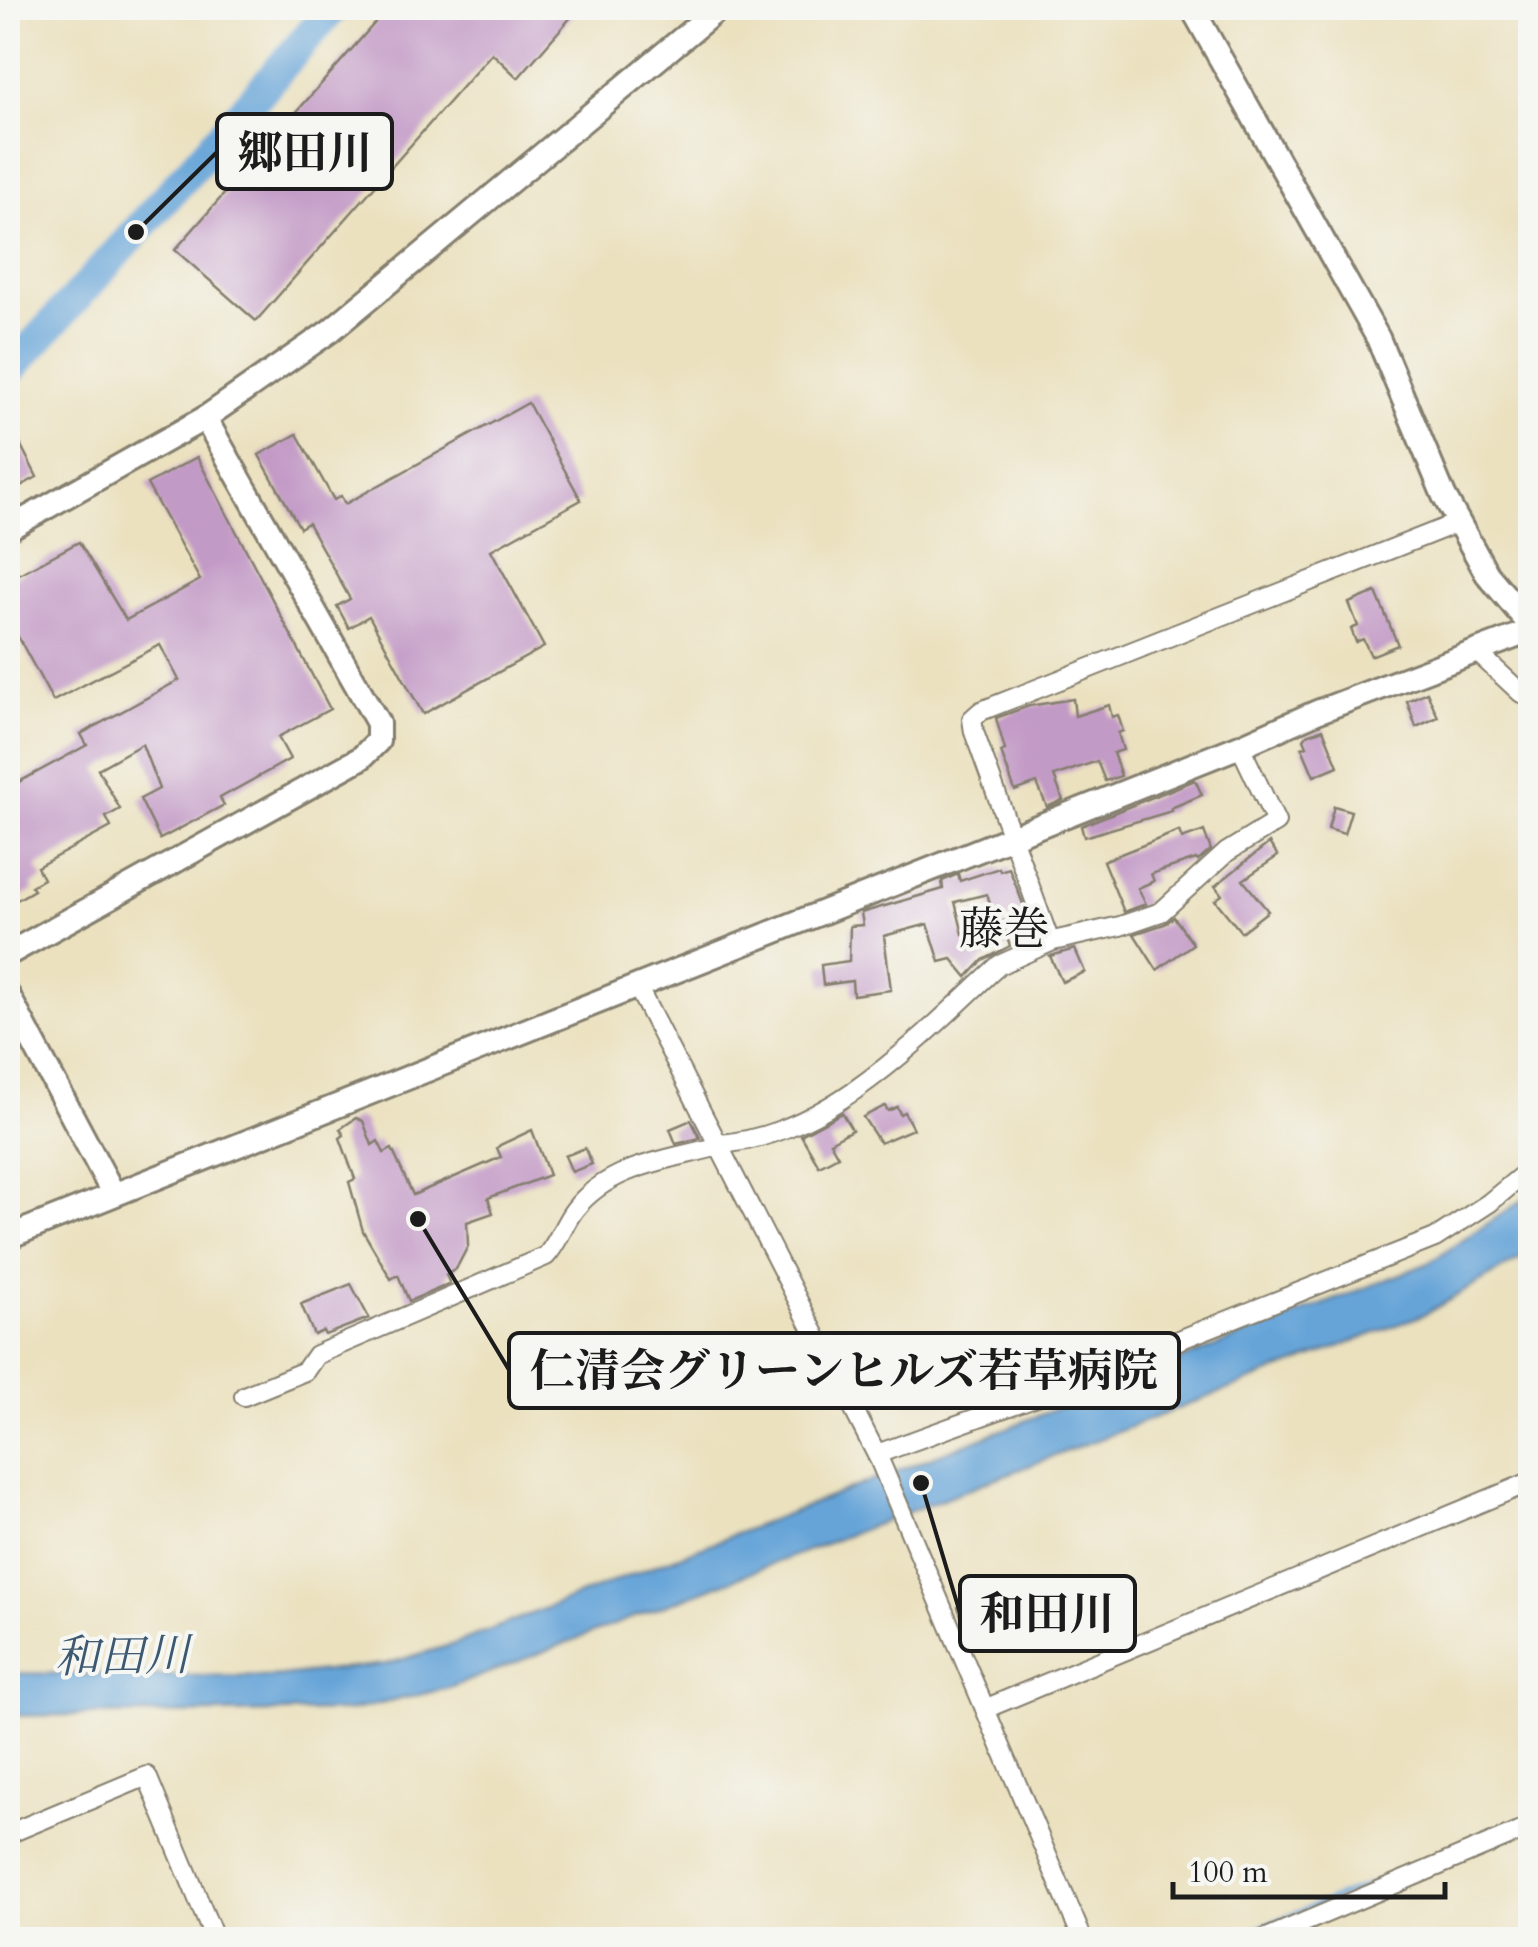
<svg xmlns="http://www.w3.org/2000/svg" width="1538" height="1947" font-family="Cardo,'Noto Serif JP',serif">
<rect width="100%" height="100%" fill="#f6f6f2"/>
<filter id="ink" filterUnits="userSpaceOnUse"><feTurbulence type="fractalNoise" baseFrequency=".01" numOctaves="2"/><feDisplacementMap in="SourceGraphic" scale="20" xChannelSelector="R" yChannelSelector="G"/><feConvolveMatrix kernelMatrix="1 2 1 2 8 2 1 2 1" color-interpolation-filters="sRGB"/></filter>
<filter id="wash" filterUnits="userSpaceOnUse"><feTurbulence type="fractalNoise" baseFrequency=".0048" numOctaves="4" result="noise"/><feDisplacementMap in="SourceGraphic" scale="40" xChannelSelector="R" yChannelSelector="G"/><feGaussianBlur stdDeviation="2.25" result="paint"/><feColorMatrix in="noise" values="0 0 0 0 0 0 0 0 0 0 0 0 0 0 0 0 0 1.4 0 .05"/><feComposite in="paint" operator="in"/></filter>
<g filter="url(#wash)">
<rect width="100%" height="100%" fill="#ebe1bf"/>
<!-- water -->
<polygon fill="#66a4d8" stroke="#41607a" stroke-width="2.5" points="1530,1195 1530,1253 1425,1314 449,1688 349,1711 8,1716 8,1673 273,1677 386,1664 454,1644 1429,1263"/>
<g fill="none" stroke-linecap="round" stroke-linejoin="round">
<!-- stream -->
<polyline stroke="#66a4d8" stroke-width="5" points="1228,1940 1407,1870"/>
<!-- river -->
<polyline stroke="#66a4d8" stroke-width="32" points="8,372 136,232 333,8"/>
</g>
<g id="blocks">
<!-- building -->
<g fill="#c29ac6" fill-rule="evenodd">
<polygon points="388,8 579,8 518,78 492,53 256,321 175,250"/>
<polygon points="528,403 581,500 491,550 544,647 423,714 369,616 349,628 337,606 350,599 308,523 300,528 259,455 297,434 334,500 341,496 345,504"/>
<polygon points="8,420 37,477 8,493"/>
<polygon points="197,457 330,709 278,737 290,759 220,798 224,805 160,839 140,799 159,789 142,744 98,769 120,809 106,817 111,827 37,867 43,879 31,886 34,890 8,905 8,788 87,745 81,734 179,680 160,645 53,701 8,618 8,580 79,542 126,620 200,580 147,484"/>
<polygon points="1376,592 1398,645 1371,656 1363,639 1356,642 1351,629 1358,626 1349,603"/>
<polygon points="1427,692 1438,717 1416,727 1407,701"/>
<polygon points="1073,699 1075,716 1109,705 1112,717 1118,715 1123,731 1118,733 1123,750 1113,753 1121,776 1105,781 1097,761 1054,776 1063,800 1047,807 1037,783 1015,791 1001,752 1005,750 996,718 1029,706"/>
<polygon points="1323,729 1338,766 1314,776 1302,748 1307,746 1304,739 1307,735"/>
<polygon points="1195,780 1202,795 1171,808 1172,811 1084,837 1081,826"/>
<polygon points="1334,806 1351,811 1344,834 1328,829"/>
<polygon points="1179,831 1182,839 1204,831 1211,850 1198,861 1196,859 1151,874 1154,881 1138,888 1146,904 1124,912 1103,861"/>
<polygon points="1269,843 1278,856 1243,880 1268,911 1241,932 1215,900 1222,895 1215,886"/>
<path d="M999,868L1000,871L1009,868L1027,914L1001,922L1010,946L983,960L967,977L952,959L940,962L928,924L884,936L891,990L853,995L852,981L823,985L821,965L849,961L850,926L863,925L861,913L943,889L942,881L958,874L960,881ZM987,894L996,923L963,934L955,902Z"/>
<polygon points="1174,917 1193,944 1157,970 1134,934 1165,924"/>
<polygon points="1075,949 1085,972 1062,982 1050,956"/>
<polygon points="885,1106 888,1111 897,1107 900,1114 904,1112 913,1129 880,1143 863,1117"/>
<polygon points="842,1113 852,1130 830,1142 838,1156 819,1166 801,1135"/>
<polygon points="356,1118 363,1121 372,1145 378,1141 384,1153 392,1149 413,1195 501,1157 497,1148 500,1145 532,1130 549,1175 488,1198 493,1213 467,1222 468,1246 456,1269 446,1275 450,1284 409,1301 398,1275 391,1279 363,1231 349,1182 355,1179 340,1138 344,1135 340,1129"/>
<polygon points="691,1120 700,1138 676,1144 670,1129"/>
<polygon points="585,1148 592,1164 572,1172 565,1156"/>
<polygon points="351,1284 369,1318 325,1335 323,1331 314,1335 301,1304"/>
<polygon points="970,1601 972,1607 981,1604 994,1636 971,1645 958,1607"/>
</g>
</g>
</g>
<g filter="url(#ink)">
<use href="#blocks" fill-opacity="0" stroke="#847e6e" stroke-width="2.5"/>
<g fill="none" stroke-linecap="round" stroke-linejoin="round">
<!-- minor casing -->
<g stroke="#847e6e" stroke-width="22">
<g id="minor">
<polyline points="1477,652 1521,693 1530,694"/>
<polyline points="1050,942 974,732 972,719 981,711 1452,525"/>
<polyline points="638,988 879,1459 1083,1940"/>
<path d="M718,1144C827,1138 923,1035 999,965L1053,941L1120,926L1161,912L1227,852L1276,822L1240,746"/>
<path d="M244,1396L305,1371L316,1355L546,1256C559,1242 563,1224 575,1209C610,1165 668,1160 719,1146"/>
<polyline points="877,1454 1051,1391 1435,1238 1489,1203 1530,1169"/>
<polyline points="987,1708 1530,1482"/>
<polyline points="8,1834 147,1776 215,1940"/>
<polyline points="1262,1940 1530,1827"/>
</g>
</g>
<!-- tertiary casing -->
<g stroke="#847e6e" stroke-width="28">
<g id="tertiary">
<polyline points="1192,8 1378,338 1444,496 1487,574 1530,625"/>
<polyline points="8,529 205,418 330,331 719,8"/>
<polyline points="8,954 361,758 378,741 378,723 205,418"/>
<polyline points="8,995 113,1193"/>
<polyline points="8,1237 1240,746 1317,712 1530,631"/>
</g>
</g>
<!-- minor -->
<use href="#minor" stroke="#fff" stroke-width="18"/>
<!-- tertiary -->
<use href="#tertiary" stroke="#fff" stroke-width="22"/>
</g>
</g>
<g text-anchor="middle" stroke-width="8" stroke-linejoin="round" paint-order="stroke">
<!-- neighbourhood labels -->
<g font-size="45" fill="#1c1c1c" stroke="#f6f6f2">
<text x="1004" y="944">藤巻</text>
</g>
<!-- water labels -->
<g font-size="45" font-style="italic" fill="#3d5971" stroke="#f6f6f2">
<text transform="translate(122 1655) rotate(-1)" y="16">和田川</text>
</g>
</g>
<!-- callouts -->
<path fill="none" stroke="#1c1c1c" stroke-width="4" d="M136 232L217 152M418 1219L509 1370M921 1483L960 1613"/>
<g fill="#1c1c1c" stroke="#f6f6f2" stroke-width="4">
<circle cx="136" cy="232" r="10"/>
<circle cx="418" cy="1219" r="10"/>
<circle cx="921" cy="1483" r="10"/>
</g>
<g fill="#f6f6f2" stroke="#1c1c1c" stroke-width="4">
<rect x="217" y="114" width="175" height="75" rx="10"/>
<rect x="509" y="1333" width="670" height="75" rx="10"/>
<rect x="960" y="1576" width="175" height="75" rx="10"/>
</g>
<g font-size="45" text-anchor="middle" font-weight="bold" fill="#1c1c1c">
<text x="305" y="168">郷田川</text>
<text x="844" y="1386">仁清会グリーンヒルズ若草病院</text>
<text x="1047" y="1629">和田川</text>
</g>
<!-- margin -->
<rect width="1538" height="1947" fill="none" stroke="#f6f6f2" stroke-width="40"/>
<!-- scale -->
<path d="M1173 1882v15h272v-15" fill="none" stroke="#1c1c1c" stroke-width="5"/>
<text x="1188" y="1882" font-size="30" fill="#1c1c1c" stroke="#f6f6f2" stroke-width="8" paint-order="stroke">100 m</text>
</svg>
